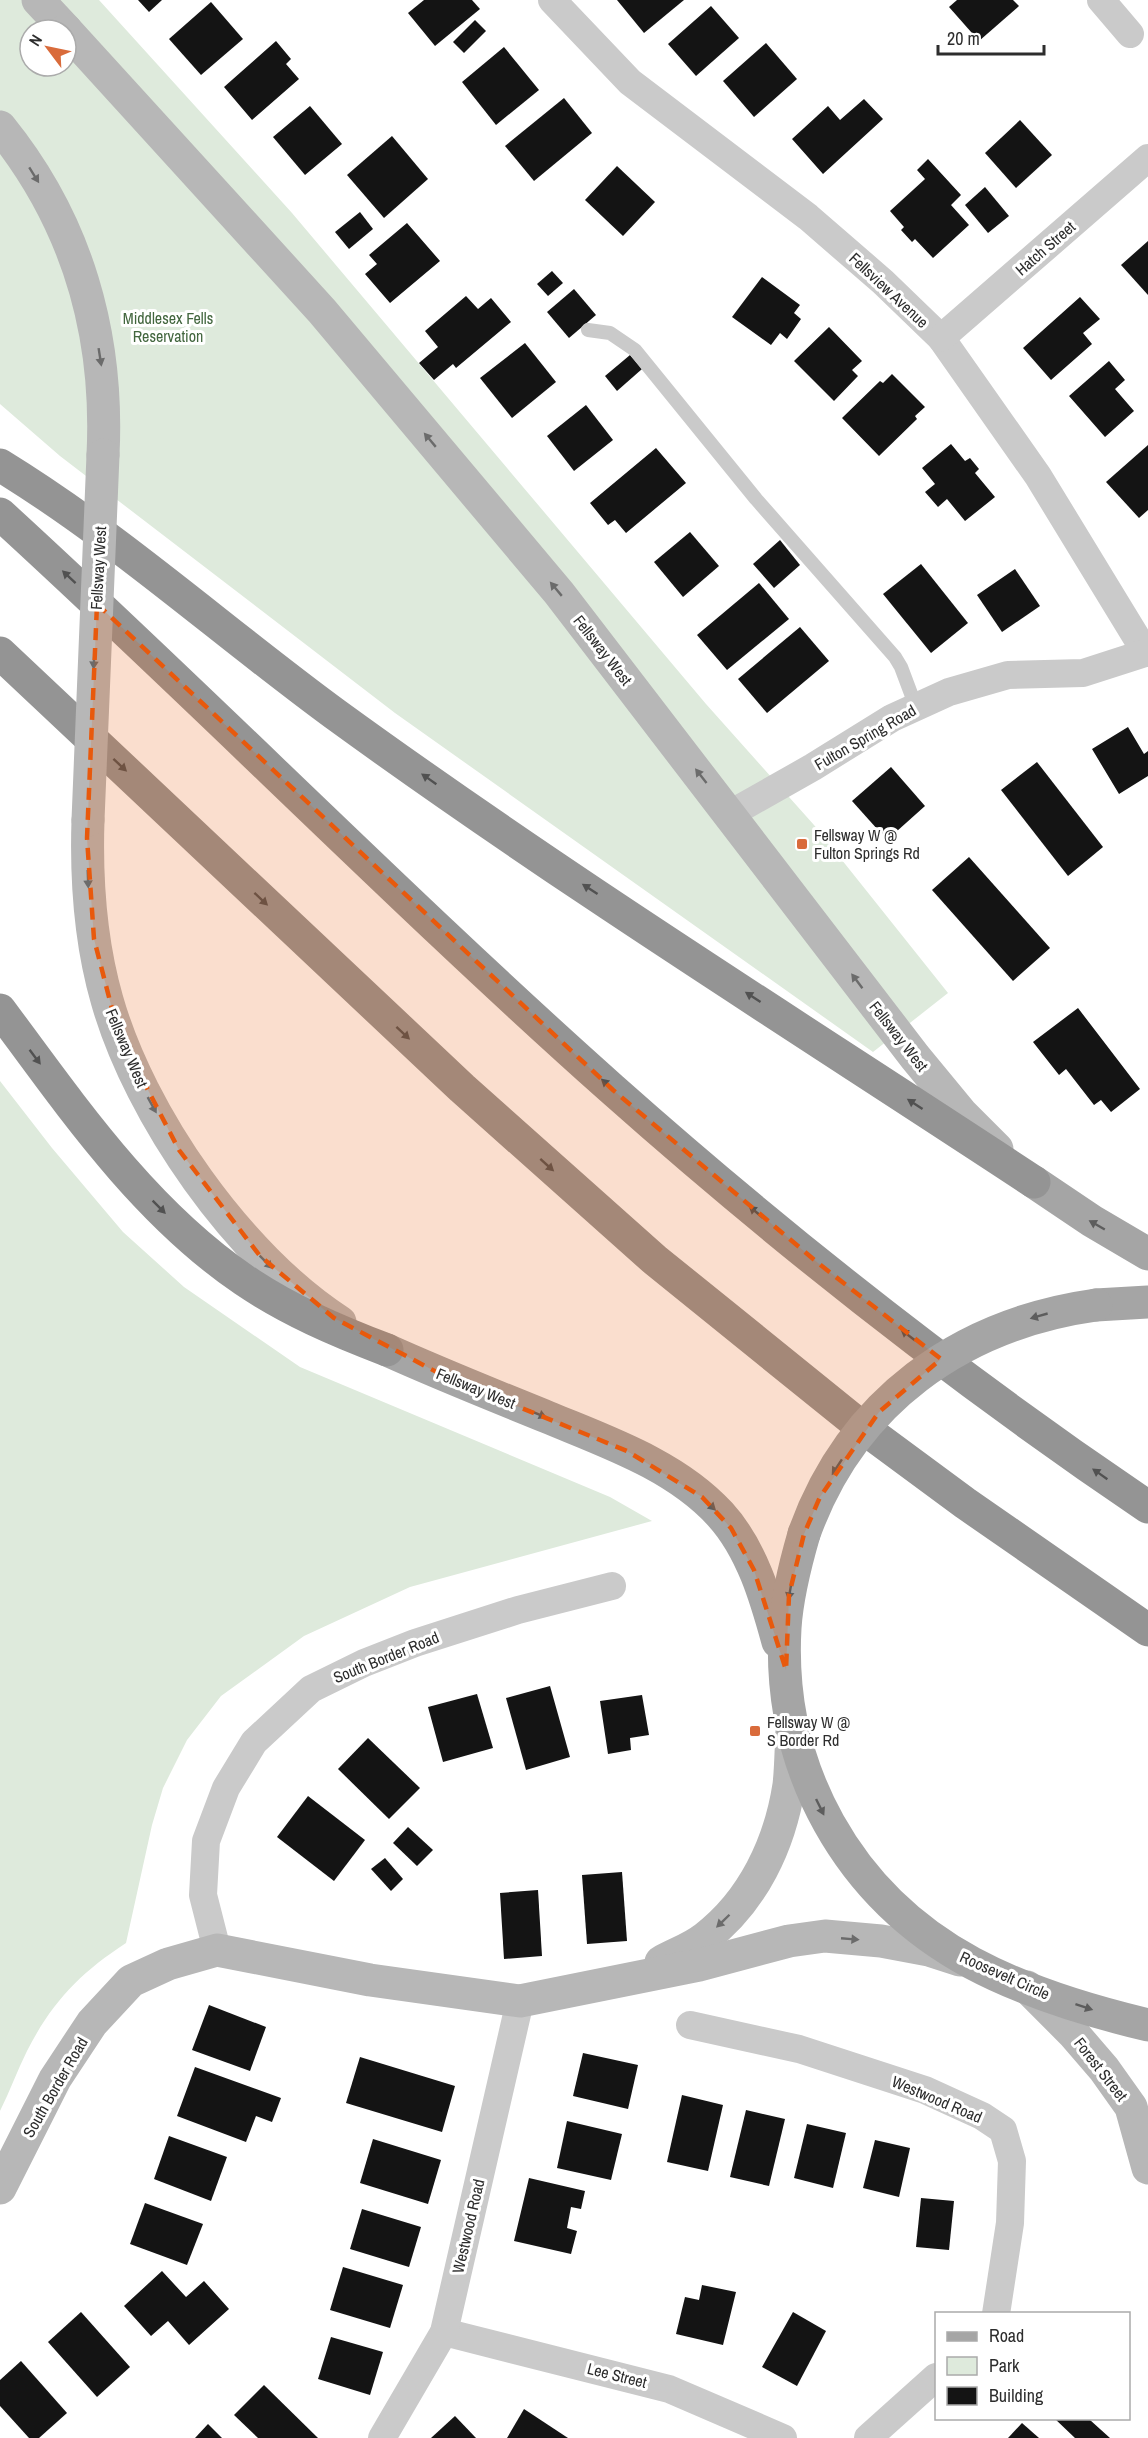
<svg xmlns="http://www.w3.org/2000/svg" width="1148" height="2438" font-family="'Archivo Narrow',sans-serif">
<rect width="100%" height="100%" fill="#fff"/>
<!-- green -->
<g fill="#deeadc" fill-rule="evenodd">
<path d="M0,0H99L292,213L706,704L814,825L948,993L873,1052L395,713L60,456L0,404ZM30,30H66V66H30Z"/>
<path d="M0,1081L52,1148L123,1232L184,1287L300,1367L610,1497L652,1521L410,1587L304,1636L221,1696L187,1740L163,1788L152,1825L126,1943C80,1973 52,2002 27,2051C17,2071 10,2091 0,2111Z"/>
</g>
<!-- building -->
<g fill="#141414">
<polygon points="138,0 162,0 149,12"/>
<polygon points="424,0 472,0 480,9 435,46 408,13"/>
<polygon points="617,0 684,0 644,33"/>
<polygon points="957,0 1013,0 1019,6 979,41 949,7"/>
<polygon points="211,2 243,39 201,75 169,39"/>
<polygon points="711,6 739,38 696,76 668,44"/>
<polygon points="475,20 486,31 464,53 453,42"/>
<polygon points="276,41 291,59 286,64 299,79 252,120 224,87"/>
<polygon points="766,43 797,79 754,117 723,81"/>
<polygon points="504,47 539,90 496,125 462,82"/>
<polygon points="564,98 592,133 534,181 505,146"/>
<polygon points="864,99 883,119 823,174 792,139 828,106 840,120"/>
<polygon points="310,106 342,144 305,175 273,137"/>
<polygon points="1020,120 1052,155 1016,188 985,153"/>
<polygon points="392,136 428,179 384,218 347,175"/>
<polygon points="928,159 961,195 951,205 969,225 933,258 915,239 912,242 901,230 904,227 890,211 925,179 917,170"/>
<polygon points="617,166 655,202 623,236 585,200"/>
<polygon points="985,187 1009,216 988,233 965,205"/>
<polygon points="360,212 373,229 349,249 335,232"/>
<polygon points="407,223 440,261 390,303 365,274 377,264 369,255"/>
<polygon points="1148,241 1148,295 1121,265"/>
<polygon points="552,271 563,283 548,296 537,284"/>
<polygon points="762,277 800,305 794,313 801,319 787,339 780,333 771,345 732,317"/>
<polygon points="574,289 596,315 569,338 547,312"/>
<polygon points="466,296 478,309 491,298 511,322 456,368 453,364 434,380 419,363 438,347 425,331"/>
<polygon points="1080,297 1100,319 1083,333 1092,344 1051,380 1023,348"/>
<polygon points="829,327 862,361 852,370 858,376 834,401 794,361"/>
<polygon points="525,343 556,382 512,418 480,378"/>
<polygon points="630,355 642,369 617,391 605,376"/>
<polygon points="1109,361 1125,380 1115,389 1134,411 1105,437 1069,396"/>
<polygon points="892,374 925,407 915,416 917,419 879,456 842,418 880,381 883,383"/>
<polygon points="586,405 613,440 574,471 547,436"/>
<polygon points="951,444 965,461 970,458 979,469 975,473 995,497 965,521 947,499 938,507 925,492 935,484 922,468"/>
<polygon points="1148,445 1148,510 1139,518 1106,482"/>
<polygon points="656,448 686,483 626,533 615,520 608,525 590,503"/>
<polygon points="690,532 719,566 683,597 654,562"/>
<polygon points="780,540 800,565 774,588 753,564"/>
<polygon points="921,564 968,623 931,653 883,594"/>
<polygon points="1015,569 1040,606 1002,632 977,595"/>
<polygon points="759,583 789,619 727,670 697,635"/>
<polygon points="800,627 829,661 767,713 738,679"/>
<polygon points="1128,727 1144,754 1148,751 1148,776 1119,794 1092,749"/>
<polygon points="1037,762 1103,847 1068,876 1001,790"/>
<polygon points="891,767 925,806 887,840 852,801"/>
<polygon points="969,857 1050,948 1013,981 932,890"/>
<polygon points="1078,1008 1140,1089 1111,1112 1101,1100 1094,1105 1066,1069 1059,1075 1033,1042"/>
<polygon points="550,1686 570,1757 526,1770 506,1698"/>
<polygon points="477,1694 493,1748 443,1762 428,1707"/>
<polygon points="642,1695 649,1735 630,1738 631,1750 608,1754 600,1701"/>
<polygon points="368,1738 420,1788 389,1819 338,1769"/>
<polygon points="308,1796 365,1840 334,1881 277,1837"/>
<polygon points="408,1827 433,1850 417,1866 393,1843"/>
<polygon points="385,1858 403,1879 391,1891 371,1869"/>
<polygon points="622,1872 627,1941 587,1944 582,1875"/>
<polygon points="538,1890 542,1956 504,1959 500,1893"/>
<polygon points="209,2005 266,2027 250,2071 192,2050"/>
<polygon points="583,2053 638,2065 628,2109 573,2096"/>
<polygon points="360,2057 455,2086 442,2132 346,2103"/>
<polygon points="195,2067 281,2098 272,2122 256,2116 246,2142 177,2116"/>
<polygon points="682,2095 723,2105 708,2171 667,2162"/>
<polygon points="746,2110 785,2119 769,2186 730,2177"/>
<polygon points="567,2121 622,2134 611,2180 557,2168"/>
<polygon points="807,2124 846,2133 833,2188 794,2178"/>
<polygon points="169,2136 227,2157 211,2201 154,2179"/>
<polygon points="373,2139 441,2160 428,2204 360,2183"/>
<polygon points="875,2140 910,2148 899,2197 863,2188"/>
<polygon points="529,2178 585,2191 581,2209 571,2207 567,2228 577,2231 571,2254 514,2241"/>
<polygon points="921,2198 954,2201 949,2250 916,2247"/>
<polygon points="145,2203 203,2224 187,2265 130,2244"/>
<polygon points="362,2209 421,2227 409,2267 350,2249"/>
<polygon points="343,2267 403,2285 390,2328 330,2310"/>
<polygon points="162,2271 186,2297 204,2281 229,2309 189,2345 168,2321 151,2336 124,2306"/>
<polygon points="702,2285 736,2292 723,2345 676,2334 685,2297 699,2300"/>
<polygon points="81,2312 130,2367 97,2397 48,2342"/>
<polygon points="793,2312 826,2331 797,2386 762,2367"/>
<polygon points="331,2337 383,2352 370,2395 318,2379"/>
<polygon points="21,2361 67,2413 39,2438 29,2438 0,2406 0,2380"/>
<polygon points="264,2385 318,2438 258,2438 234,2415"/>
<polygon points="524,2409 568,2438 507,2438"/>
<polygon points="455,2416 476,2438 431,2438"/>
<polygon points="1054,2418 1092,2418 1090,2420 1110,2438 1075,2438"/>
<polygon points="1022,2423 1039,2438 1008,2438"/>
<polygon points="208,2424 222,2438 195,2438"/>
</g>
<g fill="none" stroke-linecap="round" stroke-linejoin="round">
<!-- lane -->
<polyline stroke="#cacaca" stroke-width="14" points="588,330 610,333 635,350 756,499 895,657 901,667 916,707"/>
<!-- street -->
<g stroke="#cacaca" stroke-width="28">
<polyline points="552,0 630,82 808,217 883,282 941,338 1038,476 1146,653"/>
<polyline points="1101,0 1130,34"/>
<polyline points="941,338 1148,158"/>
<polyline points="730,814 813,767 892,718 949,692 1008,675 1083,673 1148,652"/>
<polyline points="217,1950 203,1895 206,1841 226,1788 254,1742 311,1689 364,1663 415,1643 518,1610 612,1586"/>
<polyline points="690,2025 799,2049 925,2090 982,2116 1003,2130 1012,2161 1010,2223 996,2314"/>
<polyline points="444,2332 669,2389 783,2438"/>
<polyline points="382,2438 444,2332 520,2001"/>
<polyline points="868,2438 936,2377"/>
</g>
<!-- secondary -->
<g stroke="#b7b7b7" stroke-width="33">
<polyline points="38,0 66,30"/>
<polyline points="66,30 322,311 559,593 915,1057 962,1114 997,1149"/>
<path d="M0,127C77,222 109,334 103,455"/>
<path d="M88,820C86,881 90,941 107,1000C140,1116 239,1257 340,1322"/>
<path d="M661,1962C675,1954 693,1948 705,1938C753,1901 780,1844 789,1785C791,1767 791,1748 792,1730"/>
<polyline points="1027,1987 1073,2033 1104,2069 1131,2107 1148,2168"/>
<polyline points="0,2188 55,2079 92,2023 131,1981 168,1964 217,1950 370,1980 520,2001 699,1965 789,1941 825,1936 881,1941 929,1950 960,1960"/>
</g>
<!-- primary -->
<g stroke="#a5a5a5" stroke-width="33">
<polyline points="1034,1182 1092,1221 1148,1254"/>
<polyline points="1096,1305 1148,1302"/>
<path d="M387,1350C440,1374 493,1395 547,1417C607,1442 675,1465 720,1514C752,1549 766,1598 778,1642"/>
<path d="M804,1534C795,1565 787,1596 785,1628C777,1769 848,1896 972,1963C1026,1992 1089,2011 1148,2025"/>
</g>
<!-- highway -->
<g stroke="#949494" stroke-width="33">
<path d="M0,465C119,538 223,632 335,714C562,879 800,1028 1034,1182"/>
<path d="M0,514C207,703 403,903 612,1089C782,1240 960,1380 1148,1507"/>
<polyline points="0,653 462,1088 655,1260 858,1424 965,1503 1148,1630"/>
<path d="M0,1010C72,1107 143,1211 244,1280C288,1310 337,1331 387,1350"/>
</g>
<!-- secondary-bridge -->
<polyline stroke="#b7b7b7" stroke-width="33" points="88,820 103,455"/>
<!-- primary-bridge -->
<path stroke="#a5a5a5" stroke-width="33" d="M804,1534C851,1402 960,1324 1096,1305"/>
</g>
<!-- one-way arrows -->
<defs><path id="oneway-solid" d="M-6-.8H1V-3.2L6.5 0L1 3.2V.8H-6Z" transform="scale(1.5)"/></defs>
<g fill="#6b6b6b">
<use href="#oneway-solid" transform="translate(34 175) rotate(58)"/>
<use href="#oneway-solid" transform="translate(100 357) rotate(81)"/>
<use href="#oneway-solid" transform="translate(430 440) rotate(-130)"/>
<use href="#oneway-solid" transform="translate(556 589) rotate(-130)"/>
<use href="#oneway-solid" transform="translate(94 660) rotate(93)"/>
<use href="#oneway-solid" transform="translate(701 776) rotate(-128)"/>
<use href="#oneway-solid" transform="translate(88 879) rotate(88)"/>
<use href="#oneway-solid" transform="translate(857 981) rotate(-127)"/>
<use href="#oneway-solid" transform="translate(152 1105) rotate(61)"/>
<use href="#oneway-solid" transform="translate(266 1262) rotate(45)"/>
<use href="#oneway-solid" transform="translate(723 1921) rotate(136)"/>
<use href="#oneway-solid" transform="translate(850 1939) rotate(5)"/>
</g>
<g fill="#515151">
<use href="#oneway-solid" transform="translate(69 577) rotate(-137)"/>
<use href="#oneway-solid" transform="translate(120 765) rotate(43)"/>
<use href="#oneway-solid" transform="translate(429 779) rotate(-145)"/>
<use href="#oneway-solid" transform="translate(590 889) rotate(-147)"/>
<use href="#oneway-solid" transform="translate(261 899) rotate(43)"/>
<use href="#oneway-solid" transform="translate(753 997) rotate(-147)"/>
<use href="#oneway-solid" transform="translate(403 1033) rotate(43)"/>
<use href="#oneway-solid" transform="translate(35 1057) rotate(53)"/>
<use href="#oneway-solid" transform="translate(608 1085) rotate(-138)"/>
<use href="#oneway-solid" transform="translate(915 1104) rotate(-147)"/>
<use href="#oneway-solid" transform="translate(547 1165) rotate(42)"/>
<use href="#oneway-solid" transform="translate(159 1207) rotate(45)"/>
<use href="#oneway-solid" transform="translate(756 1212) rotate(-140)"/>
<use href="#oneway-solid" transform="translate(908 1335) rotate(-142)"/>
<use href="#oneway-solid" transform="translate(1100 1474) rotate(-145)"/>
</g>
<g fill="#5d5d5d">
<use href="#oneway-solid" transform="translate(1097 1225) rotate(-150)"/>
<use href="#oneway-solid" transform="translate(1039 1316) rotate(164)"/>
<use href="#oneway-solid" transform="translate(538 1414) rotate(22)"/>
<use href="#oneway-solid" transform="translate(837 1467) rotate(123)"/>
<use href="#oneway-solid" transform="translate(709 1504) rotate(43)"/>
<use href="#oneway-solid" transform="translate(790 1591) rotate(100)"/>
<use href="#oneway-solid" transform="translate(820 1807) rotate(64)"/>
<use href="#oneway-solid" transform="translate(1084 2007) rotate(18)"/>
</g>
<!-- marked area -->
<path fill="#e8590c" fill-opacity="0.2" stroke="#e8590c" stroke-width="4.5" stroke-dasharray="12 8" stroke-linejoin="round" d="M97,604L613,1090L818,1263L941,1359L879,1412L820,1497L804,1534L789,1595L786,1670L754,1570L731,1528L702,1497L627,1451L448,1378L334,1318L260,1256L179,1150L118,1032L94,939L87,838Z"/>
<!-- markers -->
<g fill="#d96b3b" stroke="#fff" stroke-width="2">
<rect x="796" y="838" width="12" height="12" rx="3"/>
<rect x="749" y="1725" width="12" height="12" rx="3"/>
</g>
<g text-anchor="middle" stroke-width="6" stroke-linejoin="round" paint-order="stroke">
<!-- street labels -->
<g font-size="16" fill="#2d2d2d" stroke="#fff">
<text transform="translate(1045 248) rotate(-41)" y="6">Hatch Street</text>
<text transform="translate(889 290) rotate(43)" y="6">Fellsview Avenue</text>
<text transform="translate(98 568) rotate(-87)" y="6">Fellsway West</text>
<text transform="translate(603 650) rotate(52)" y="6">Fellsway West</text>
<text transform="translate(865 737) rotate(-30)" y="6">Fulton Spring Road</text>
<text transform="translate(899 1036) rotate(52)" y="6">Fellsway West</text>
<text transform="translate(127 1048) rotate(67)" y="6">Fellsway West</text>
<text transform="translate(476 1388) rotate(22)" y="6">Fellsway West</text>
<text transform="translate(386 1657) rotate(-22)" y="6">South Border Road</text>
<text transform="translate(1005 1975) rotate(24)" y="6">Roosevelt Circle</text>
<text transform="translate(1101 2069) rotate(52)" y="6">Forest Street</text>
<text transform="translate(55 2087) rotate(-60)" y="6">South Border Road</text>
<text transform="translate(937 2099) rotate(23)" y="6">Westwood Road</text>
<text transform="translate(468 2226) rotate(-77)" y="6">Westwood Road</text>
<text transform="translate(617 2375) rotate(14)" y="6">Lee Street</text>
</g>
<!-- park labels -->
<g font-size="16" fill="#42663e" stroke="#fff">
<text x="168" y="324">Middlesex Fells<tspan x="168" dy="18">Reservation</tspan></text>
</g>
<!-- poi labels -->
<g font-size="16" fill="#2d2d2d" stroke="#fff" text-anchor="start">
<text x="814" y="841">Fellsway W @<tspan x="814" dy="18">Fulton Springs Rd</tspan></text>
<text x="767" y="1728">Fellsway W @<tspan x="767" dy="18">S Border Rd</tspan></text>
</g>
</g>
<!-- legend -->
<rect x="935" y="2312" width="195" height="108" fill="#ffffff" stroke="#ababab" stroke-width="1.5"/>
<rect x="947" y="2332" width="30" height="9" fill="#a5a5a5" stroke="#ababab" stroke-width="1.5"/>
<text x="989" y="2342" font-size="18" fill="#2d2d2d">Road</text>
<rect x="947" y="2357" width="30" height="18" fill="#deeadc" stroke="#ababab" stroke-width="1.5"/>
<text x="989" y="2372" font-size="18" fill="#2d2d2d">Park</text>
<rect x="947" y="2387" width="30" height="18" fill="#141414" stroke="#ababab" stroke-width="1.5"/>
<text x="989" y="2402" font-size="18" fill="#2d2d2d">Building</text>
<!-- north arrow -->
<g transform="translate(48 48) rotate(302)"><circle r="28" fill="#ffffff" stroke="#ababab" stroke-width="1.5"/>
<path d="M0-4.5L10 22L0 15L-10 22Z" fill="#d96b3b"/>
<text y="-9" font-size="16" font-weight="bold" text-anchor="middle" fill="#2d2d2d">N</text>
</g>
<!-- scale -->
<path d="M938 45v9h106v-9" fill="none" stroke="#2d2d2d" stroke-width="3"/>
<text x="947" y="45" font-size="18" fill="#2d2d2d" stroke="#ffffff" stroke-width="4.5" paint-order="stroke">20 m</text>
</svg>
